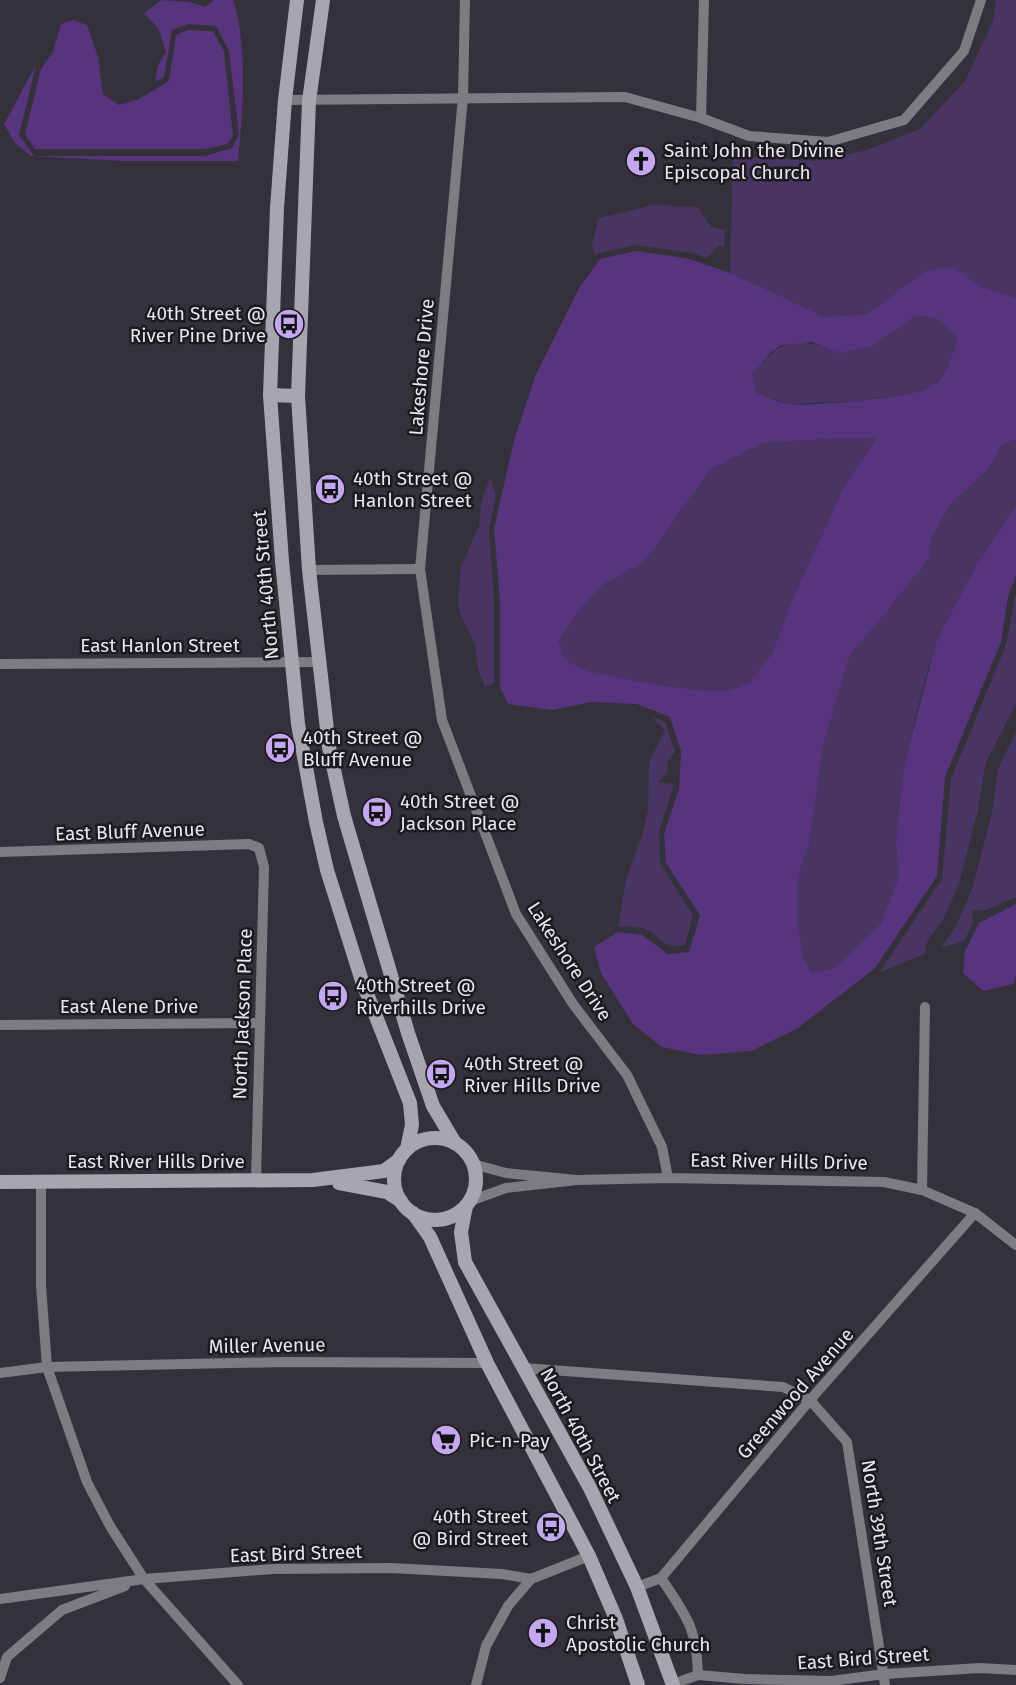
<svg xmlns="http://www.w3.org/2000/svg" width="1016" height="1685" font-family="'Fira Sans',sans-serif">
<rect width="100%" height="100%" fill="#35313b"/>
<!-- green -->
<g fill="#483563">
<polygon points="996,0 1016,0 1016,298 982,287 953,268 927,270 867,314 824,317 730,273 733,149 748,157 815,161 867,150 920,129 965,81 993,21"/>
<polygon points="653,205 698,207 711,227 725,230 724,248 719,245 707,258 692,253 636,245 599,253 595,256 592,244 599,218"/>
<path d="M916,315L938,319L957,337L953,359L933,387L905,394L856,401L789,404L757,393L752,375C783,337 794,336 840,353Z"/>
<polygon points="846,438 878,438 845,484 794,596 772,654 751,682 729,691 697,690 652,684 589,671 566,661 557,641 582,607 604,584 644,562 710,470 762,443"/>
<polygon points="1016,439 1016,506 974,570 937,639 922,691 904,765 896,840 898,879 881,923 835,968 811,973 803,957 798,924 798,876 809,845 823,747 849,657 929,559 931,540 948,507 989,468 1001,446"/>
<polygon points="490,477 496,495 489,528 494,601 494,683 485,687 478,668 475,644 461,616 458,602 461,567 479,526 481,503"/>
<polygon points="1016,593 1016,704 986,762 978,809 959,884 944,918 927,942 925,954 880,972 942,879 951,779 1006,645"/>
<path d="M652,717L665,722L675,752L668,760L667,773L658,782L674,784L659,832L660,863L693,916L685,945C662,951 661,934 642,928C635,926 625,927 618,926L626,880L643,832L648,810L649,762L665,730Z"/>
<polygon points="1016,732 1016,897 986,910 972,911 973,923 964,941 941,948 956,926 972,889 992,813 998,769"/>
</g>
<!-- water -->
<g fill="#56357e" fill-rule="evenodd">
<path d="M162,0L189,2L205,7L214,0H233C248,44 243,115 238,161H124L31,156L15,143L4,124L36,65L19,135L34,156H205L232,148L239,135L229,51L216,26L188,24L172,30L164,77L155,82L158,65L166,52L158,28L144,13Z"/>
<polygon points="73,20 87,25 98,57 103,94 119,105 139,99 169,81 176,35 188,30 213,31 224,52 233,136 227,144 205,149 35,149 25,134 41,69 53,52 61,24"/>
<path d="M636,251L690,259L730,273L825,317L867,314L927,270L953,267L982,287L1016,298V439L1001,446L989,468L948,507L931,540L929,559L849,657L823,747L809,845L798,876V924L803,957L811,973L835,968L881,923L898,879L896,840L904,765L937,639L974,570L1016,506V575L1008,597L1001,642L945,777L937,876L875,968L798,1028L751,1051L701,1055L662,1047L633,1024L601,973L594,947L618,932L642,935L668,954L689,952L700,915L666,863L664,834L679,789L681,751L670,717L637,704L592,702L552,710L508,704L500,687V601L494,529L514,440L536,374L579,288L600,259ZM916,315L938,319L957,337C954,355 948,372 934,385C921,397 808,407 788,404C778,402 767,396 757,393L752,375L770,353L781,345L811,342L839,353L872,346ZM846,438H877L845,484L794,596L772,654L750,682L729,691L697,690L652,684L589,671L566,661L558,641L582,607L604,584L644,562L710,470L762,443Z"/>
<polygon points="1016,904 1016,976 1013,984 983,991 963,973 965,951 979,923"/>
</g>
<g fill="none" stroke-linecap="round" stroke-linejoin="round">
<!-- street -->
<g stroke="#7e7c82" stroke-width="10">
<polyline points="465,0 463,97 420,569 442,720 516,914 573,1004 627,1075 662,1147 668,1178"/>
<polyline points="285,100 625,97 701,118 749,136 828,142 904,120 964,51 981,0"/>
<polyline points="701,118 704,0"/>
<polyline points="309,570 420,569"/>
<polyline points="0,664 320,662"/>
<polyline points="0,852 249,844 259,848 264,867 256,1180"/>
<polyline points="0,1025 258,1023"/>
<polyline points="577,1180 668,1178 884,1182 922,1190 975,1213 1016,1245"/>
<polyline points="41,1181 41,1285 47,1367 87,1482 110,1526 144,1579 238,1685"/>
<polyline points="922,1190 925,1007"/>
<polyline points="470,1201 506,1188 577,1180 506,1173 473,1164"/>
<polyline points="523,1368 783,1387 810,1400 847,1442 885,1685"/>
<polyline points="0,1373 47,1367 284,1362 487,1363"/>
<path d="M661,1578C686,1616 697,1627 698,1675"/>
<polyline points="637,1587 661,1578 810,1400 975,1213"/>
<polyline points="0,1599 144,1579 273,1569 391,1568 502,1574 531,1579 589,1556"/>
<polyline points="0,1678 7,1657 62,1610 125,1586"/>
<polyline points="673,1684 698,1675 745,1679 831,1681 885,1674 980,1668 1016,1670"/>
<polyline points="476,1685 486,1646 508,1606 531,1579"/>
</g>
<!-- secondary -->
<g stroke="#a8a5ae" stroke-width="14">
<polyline points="297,0 285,100 277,208 270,395 282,561 298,724 316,822 327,870 362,981 410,1103 412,1125 407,1149"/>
<polyline points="323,0 309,101 298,396 309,570 329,747 344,816 408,1033 433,1106 455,1143"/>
<polyline points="270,395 298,396"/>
<circle cx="435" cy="1179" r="41"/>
<polyline points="0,1182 313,1180 384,1171 399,1160"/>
<polyline points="339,1183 387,1192 401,1201"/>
<polyline points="466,1206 461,1232 465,1262 590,1488 637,1587 673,1685"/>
<polyline points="413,1213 430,1237 487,1363 589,1556 616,1619 638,1685"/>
</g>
</g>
<!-- icons -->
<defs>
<g id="church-disc" transform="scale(1.575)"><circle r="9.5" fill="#c4a7f1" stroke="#1c1a1f"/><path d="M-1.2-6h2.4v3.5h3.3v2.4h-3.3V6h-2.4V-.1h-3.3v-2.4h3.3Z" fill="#111"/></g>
<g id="bus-disc" transform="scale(1.575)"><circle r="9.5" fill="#c4a7f1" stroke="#1c1a1f"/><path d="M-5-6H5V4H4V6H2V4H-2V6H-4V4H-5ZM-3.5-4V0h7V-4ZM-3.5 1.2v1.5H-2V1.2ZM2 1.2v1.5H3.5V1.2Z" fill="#111"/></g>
<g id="supermarket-disc" transform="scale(1.575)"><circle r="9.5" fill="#c4a7f1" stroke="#1c1a1f"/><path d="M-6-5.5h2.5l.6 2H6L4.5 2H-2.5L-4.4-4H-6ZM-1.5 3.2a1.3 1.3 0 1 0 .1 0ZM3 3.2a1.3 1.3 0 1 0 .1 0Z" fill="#111"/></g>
</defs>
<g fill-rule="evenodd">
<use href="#church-disc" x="641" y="161"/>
<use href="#bus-disc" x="289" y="324"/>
<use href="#bus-disc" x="330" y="489"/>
<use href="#bus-disc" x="280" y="748"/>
<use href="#bus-disc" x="377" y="812"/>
<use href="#bus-disc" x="333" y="996"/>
<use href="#bus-disc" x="441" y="1074"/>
<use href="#supermarket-disc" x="446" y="1440"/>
<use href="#bus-disc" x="551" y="1527"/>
<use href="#church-disc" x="543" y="1633"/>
</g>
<g text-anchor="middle" stroke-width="5" stroke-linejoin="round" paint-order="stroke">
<!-- poi labels -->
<g font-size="19" fill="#e9e7ee" stroke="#1c1a1f" text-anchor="start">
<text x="664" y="157">Saint John the Divine<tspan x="664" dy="22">Episcopal Church</tspan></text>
<text x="266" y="320" text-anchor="end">40th Street @<tspan x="266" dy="22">River Pine Drive</tspan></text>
<text x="353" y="485">40th Street @<tspan x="353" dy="22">Hanlon Street</tspan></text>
<text x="303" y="744">40th Street @<tspan x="303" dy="22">Bluff Avenue</tspan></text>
<text x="400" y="808">40th Street @<tspan x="400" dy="22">Jackson Place</tspan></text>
<text x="356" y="992">40th Street @<tspan x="356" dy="22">Riverhills Drive</tspan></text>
<text x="464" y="1070">40th Street @<tspan x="464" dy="22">River Hills Drive</tspan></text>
<text x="469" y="1447">Pic-n-Pay</text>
<text x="528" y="1523" text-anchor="end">40th Street<tspan x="528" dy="22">@ Bird Street</tspan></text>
<text x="566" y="1629">Christ<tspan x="566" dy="22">Apostolic Church</tspan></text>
</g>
<!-- street labels -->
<g font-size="19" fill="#e9e7ee" stroke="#1c1a1f">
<text transform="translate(421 367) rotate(-85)" y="7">Lakeshore Drive</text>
<text transform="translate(265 585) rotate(-95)" y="7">North 40th Street</text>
<text x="160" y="652">East Hanlon Street</text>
<text transform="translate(130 831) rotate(-2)" y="7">East Bluff Avenue</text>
<text transform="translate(570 961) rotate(57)" y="7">Lakeshore Drive</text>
<text x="129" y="1013">East Alene Drive</text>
<text transform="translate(242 1014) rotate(-88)" y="7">North Jackson Place</text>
<text x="156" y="1168">East River Hills Drive</text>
<text transform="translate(779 1161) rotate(1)" y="7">East River Hills Drive</text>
<text transform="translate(267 1345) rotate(-1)" y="7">Miller Avenue</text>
<text transform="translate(795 1393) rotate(-49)" y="7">Greenwood Avenue</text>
<text transform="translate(581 1435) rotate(62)" y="7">North 40th Street</text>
<text transform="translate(880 1533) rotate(81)" y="7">North 39th Street</text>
<text transform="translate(296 1553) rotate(-2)" y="7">East Bird Street</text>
<text transform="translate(863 1658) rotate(-4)" y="7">East Bird Street</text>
</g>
</g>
</svg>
